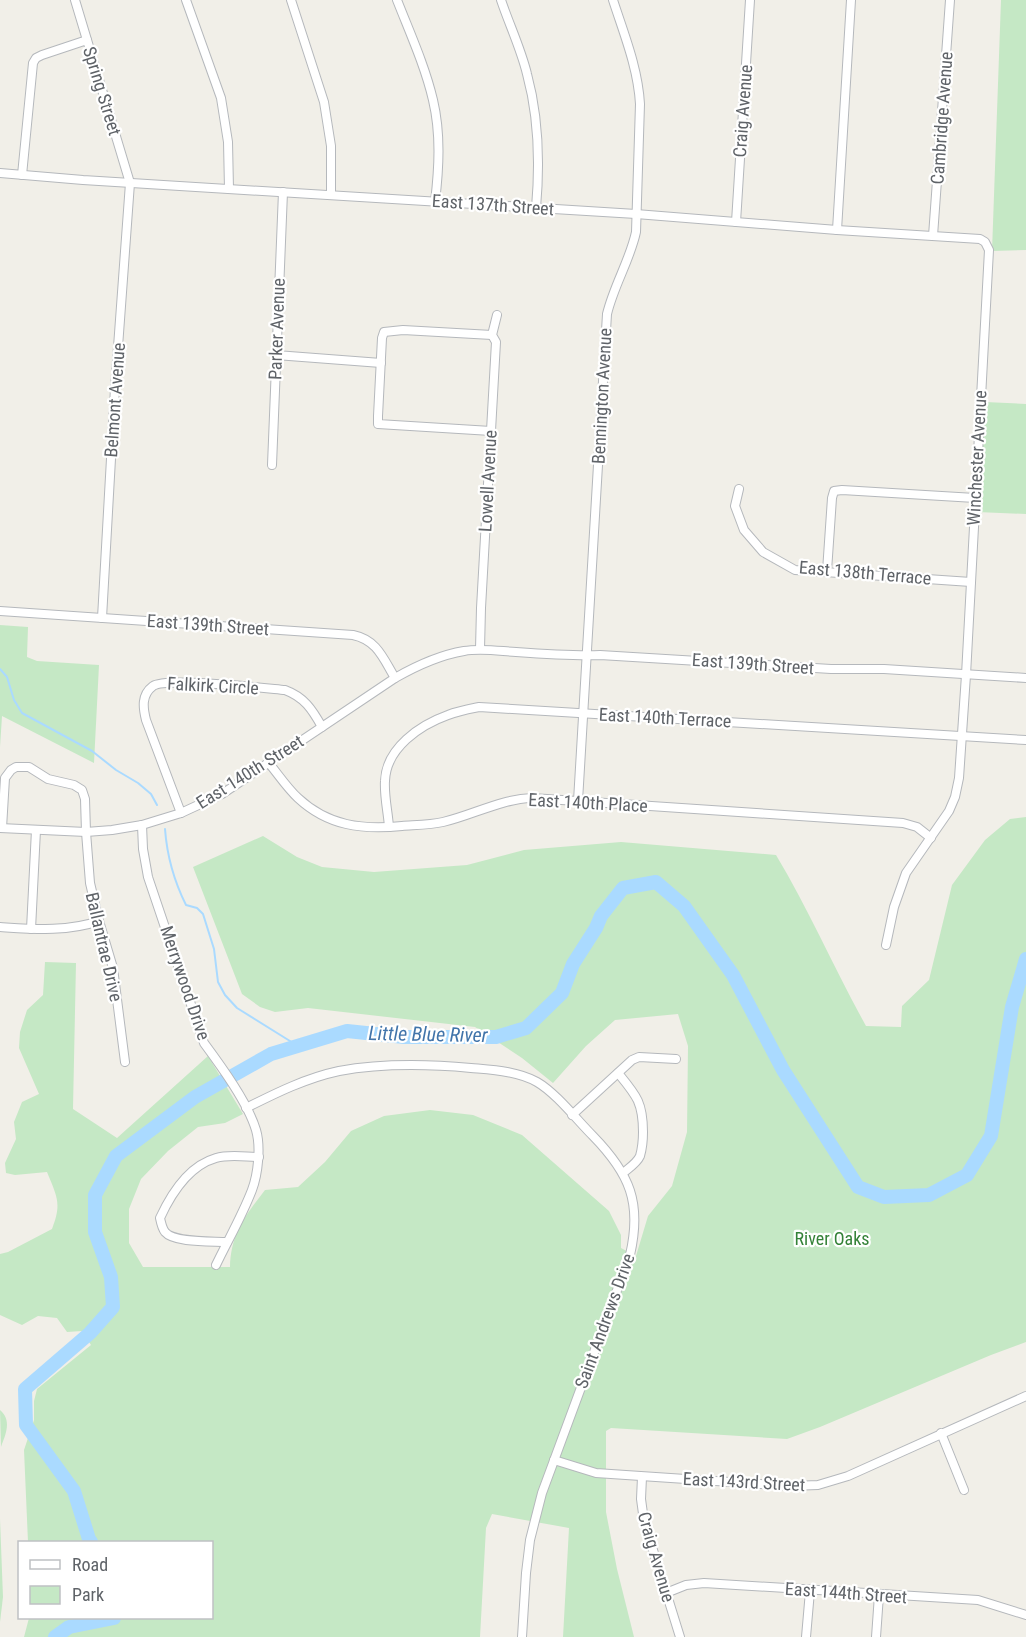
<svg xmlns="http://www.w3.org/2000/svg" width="1026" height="1637" font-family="'Roboto Condensed',sans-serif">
<rect width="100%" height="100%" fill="#f1efe8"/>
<!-- green -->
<g fill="#c5e8c5">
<polygon points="1001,0 1026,0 1026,250 992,251"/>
<polygon points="985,402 1026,404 1026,514 977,512"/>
<polygon points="0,625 28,627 27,657 37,661 99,665 94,763 2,716 0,747"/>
<path d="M1026,817V1342L991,1355L820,1427L787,1439L611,1428L606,1431V1512L617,1569L634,1637H563L569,1528L492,1514L486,1528L480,1637H24L29,1618H212V1542H28L24,1450L34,1420V1401L37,1389L91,1345L82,1331L67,1332L57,1318L38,1316L22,1325L0,1315V1254L8,1252L52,1229C62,1203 57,1197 47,1172L15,1175L6,1173L5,1163L16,1139L14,1122L22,1102L39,1094L19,1048L20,1032L27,1010L43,995L45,962L76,963L73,1109L117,1138L208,1056L243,1114L225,1123L198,1127L168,1151L141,1179L129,1209V1243L143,1267H230C231,1233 245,1216 265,1190L298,1187L325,1162L351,1131L384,1116L430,1110L473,1115L522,1135L609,1211L621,1235V1248L636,1256L648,1216L672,1186L687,1132L688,1046L678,1014L615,1020L586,1046L553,1083L522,1058L475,1027L308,1008L275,1012L260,1007L242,994L193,867L263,836L297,857L322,867L374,872L467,865L524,850L621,842L776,855C809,910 835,970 866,1026L901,1027L902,1006L929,980L952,885L985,840L1010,819Z"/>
<path d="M0,1410C12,1420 6,1434 1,1447Z"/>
<polygon points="0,1519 3,1597 0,1622"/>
</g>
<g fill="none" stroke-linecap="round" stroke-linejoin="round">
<!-- stream -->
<g stroke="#aadaff" stroke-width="2">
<polyline points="0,669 7,677 14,700 22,713 92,751 116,770 138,783 151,794 157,805"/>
<path d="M165,829C167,856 174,881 186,905L197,908L203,914L214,949L218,982L225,995L237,1008L298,1046"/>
</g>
<!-- river -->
<g stroke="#aadaff" stroke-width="14">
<polyline points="91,1542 89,1539 74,1491 26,1425 25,1389 90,1333 113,1307 111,1277 95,1232 95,1195 116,1156 195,1097 271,1054 347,1031 404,1037 496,1037 526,1028 562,993 573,964 596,928 601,916 623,888 656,882 684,906 733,975 783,1070 858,1187 884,1197 929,1195 967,1175 991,1136 1012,1007 1026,959"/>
<polyline points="55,1637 69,1627 114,1618"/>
</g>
<!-- minor casing -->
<g stroke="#b5b8bc" stroke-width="10">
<g id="minor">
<polyline points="75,0 130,183 115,388 102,618"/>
<polyline points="186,0 221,98 228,142 229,189"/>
<polyline points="291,0 324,102 331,146 331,195"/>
<path d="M397,0C410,33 425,66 433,100C441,134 439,168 435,202"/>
<path d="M501,0C509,24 521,49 527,74C539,118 540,163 536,208"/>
<polyline points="0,173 83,180 636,214 837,230 980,239 985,242 989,250 966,675 959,778 955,797 949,811 906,873 894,907 886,945"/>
<polyline points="22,175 33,63 36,58 42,55 87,40"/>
<polyline points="736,222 750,0"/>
<polyline points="837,230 851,0"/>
<polyline points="933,236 950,0"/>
<polyline points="276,355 381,363"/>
<polyline points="491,431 378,424 378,416 382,338 384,332 403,330 492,335"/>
<polyline points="272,465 283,192"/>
<polyline points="739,489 735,506 744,530 763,552 795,570 971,582"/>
<polyline points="827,571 832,498 834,491 842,490 975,498"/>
<path d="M0,611L353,635C377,640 383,658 395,678"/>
<polyline points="480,649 481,608 496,342 492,335 497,315"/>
<path d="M268,762C278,774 287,788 298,798C328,826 362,830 402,826C415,825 430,825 443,822C473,815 501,799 532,798L903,823L917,827L931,838"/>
<path d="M578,801L607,314C614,285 630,260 636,232L640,104C638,68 624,34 613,0"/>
<path d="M181,813L146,720C143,708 141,695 153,686C166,677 263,688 285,690C304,697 312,709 322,727"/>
<path d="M142,825L143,849L148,877L204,1043C221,1066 248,1103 256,1130C261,1147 258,1174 252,1190C242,1216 228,1240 216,1265"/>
<path d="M389,827C388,812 384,796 385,781C386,748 420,725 448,715C458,711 469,709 479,707L1026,740"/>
<path d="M0,828L86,832L112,830L142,825L181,813L222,794L395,678C416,666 440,655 464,651C481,648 499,651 516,652C544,654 572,656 600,655L831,669H884L1026,678"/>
<polyline points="2,828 5,778 11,770 16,767 29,767 48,779 74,785 82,790 85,799 86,832 90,883 99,921 113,968 125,1062"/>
<path d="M0,927C33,929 67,932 99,921"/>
<polyline points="31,929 36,830"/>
<path d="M618,1073C636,1095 643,1102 643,1132C643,1139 642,1149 640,1156C637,1163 629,1168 623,1173"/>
<path d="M246,1108C276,1093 306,1078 339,1071C383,1063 427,1064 471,1068C493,1070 517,1071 537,1082C556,1093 577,1120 593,1136C630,1174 642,1203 630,1255L542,1493L530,1540L526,1573L522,1637"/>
<polyline points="572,1115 632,1060 639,1057 676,1059"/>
<path d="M227,1242C212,1241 174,1243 165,1232C162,1228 161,1223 160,1218C171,1194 188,1166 216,1158C229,1154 246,1157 259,1157"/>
<polyline points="941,1433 964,1490"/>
<polyline points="554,1460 596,1473 791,1486 818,1485 848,1476 1026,1396"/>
<polyline points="642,1477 641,1499 644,1521 680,1637"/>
<polyline points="666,1593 686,1585 704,1583 978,1600 1026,1615"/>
<polyline points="806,1637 810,1591"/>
<polyline points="876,1637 879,1595"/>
</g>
</g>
<!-- minor -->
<use href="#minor" stroke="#fff" stroke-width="8"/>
</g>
<g text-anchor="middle" stroke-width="4.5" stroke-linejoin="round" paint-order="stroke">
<!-- street labels -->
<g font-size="18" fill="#5f6368" stroke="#fff">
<text transform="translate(102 91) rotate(73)" y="6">Spring Street</text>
<text transform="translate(743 111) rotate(-86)" y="6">Craig Avenue</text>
<text transform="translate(942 118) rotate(-86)" y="6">Cambridge Avenue</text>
<text transform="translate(493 205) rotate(4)" y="6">East 137th Street</text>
<text transform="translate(277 329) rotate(-88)" y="6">Parker Avenue</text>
<text transform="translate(602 396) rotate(-87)" y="6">Bennington Avenue</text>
<text transform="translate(115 400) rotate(-86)" y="6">Belmont Avenue</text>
<text transform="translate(977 458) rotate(-87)" y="6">Winchester Avenue</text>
<text transform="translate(488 481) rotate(-87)" y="6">Lowell Avenue</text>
<text transform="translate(865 573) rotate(5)" y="6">East 138th Terrace</text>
<text transform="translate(208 625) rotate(4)" y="6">East 139th Street</text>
<text transform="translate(753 664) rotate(4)" y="6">East 139th Street</text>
<text transform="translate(213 686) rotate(3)" y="6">Falkirk Circle</text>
<text transform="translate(665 718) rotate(3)" y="6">East 140th Terrace</text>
<text transform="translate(250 772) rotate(-32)" y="6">East 140th Street</text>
<text transform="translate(588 803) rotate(3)" y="6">East 140th Place</text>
<text transform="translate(104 947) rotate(77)" y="6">Ballantrae Drive</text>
<text transform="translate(185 983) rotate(71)" y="6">Merrywood Drive</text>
<text transform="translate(605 1321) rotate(-70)" y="6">Saint Andrews Drive</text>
<text transform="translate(744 1482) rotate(3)" y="6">East 143rd Street</text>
<text transform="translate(656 1557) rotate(74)" y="6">Craig Avenue</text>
<text transform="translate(846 1593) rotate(4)" y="6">East 144th Street</text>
</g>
<!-- park labels -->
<g font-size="18" fill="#348238" stroke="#fff">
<text x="832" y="1245">River Oaks</text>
</g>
<!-- water labels -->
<g font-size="20" font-style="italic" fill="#4174aa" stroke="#fff">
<text transform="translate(428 1034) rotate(1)" y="7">Little Blue River</text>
</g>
</g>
<!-- legend -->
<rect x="18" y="1541" width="195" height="78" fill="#ffffff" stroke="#bfc1c3" stroke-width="1.5"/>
<rect x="30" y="1560" width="30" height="9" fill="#ffffff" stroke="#bfc1c3" stroke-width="1.5"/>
<text x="72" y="1571" font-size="18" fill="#5f6368">Road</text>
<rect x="30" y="1586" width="30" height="18" fill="#c5e8c5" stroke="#bfc1c3" stroke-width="1.5"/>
<text x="72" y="1601" font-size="18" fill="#5f6368">Park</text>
</svg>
